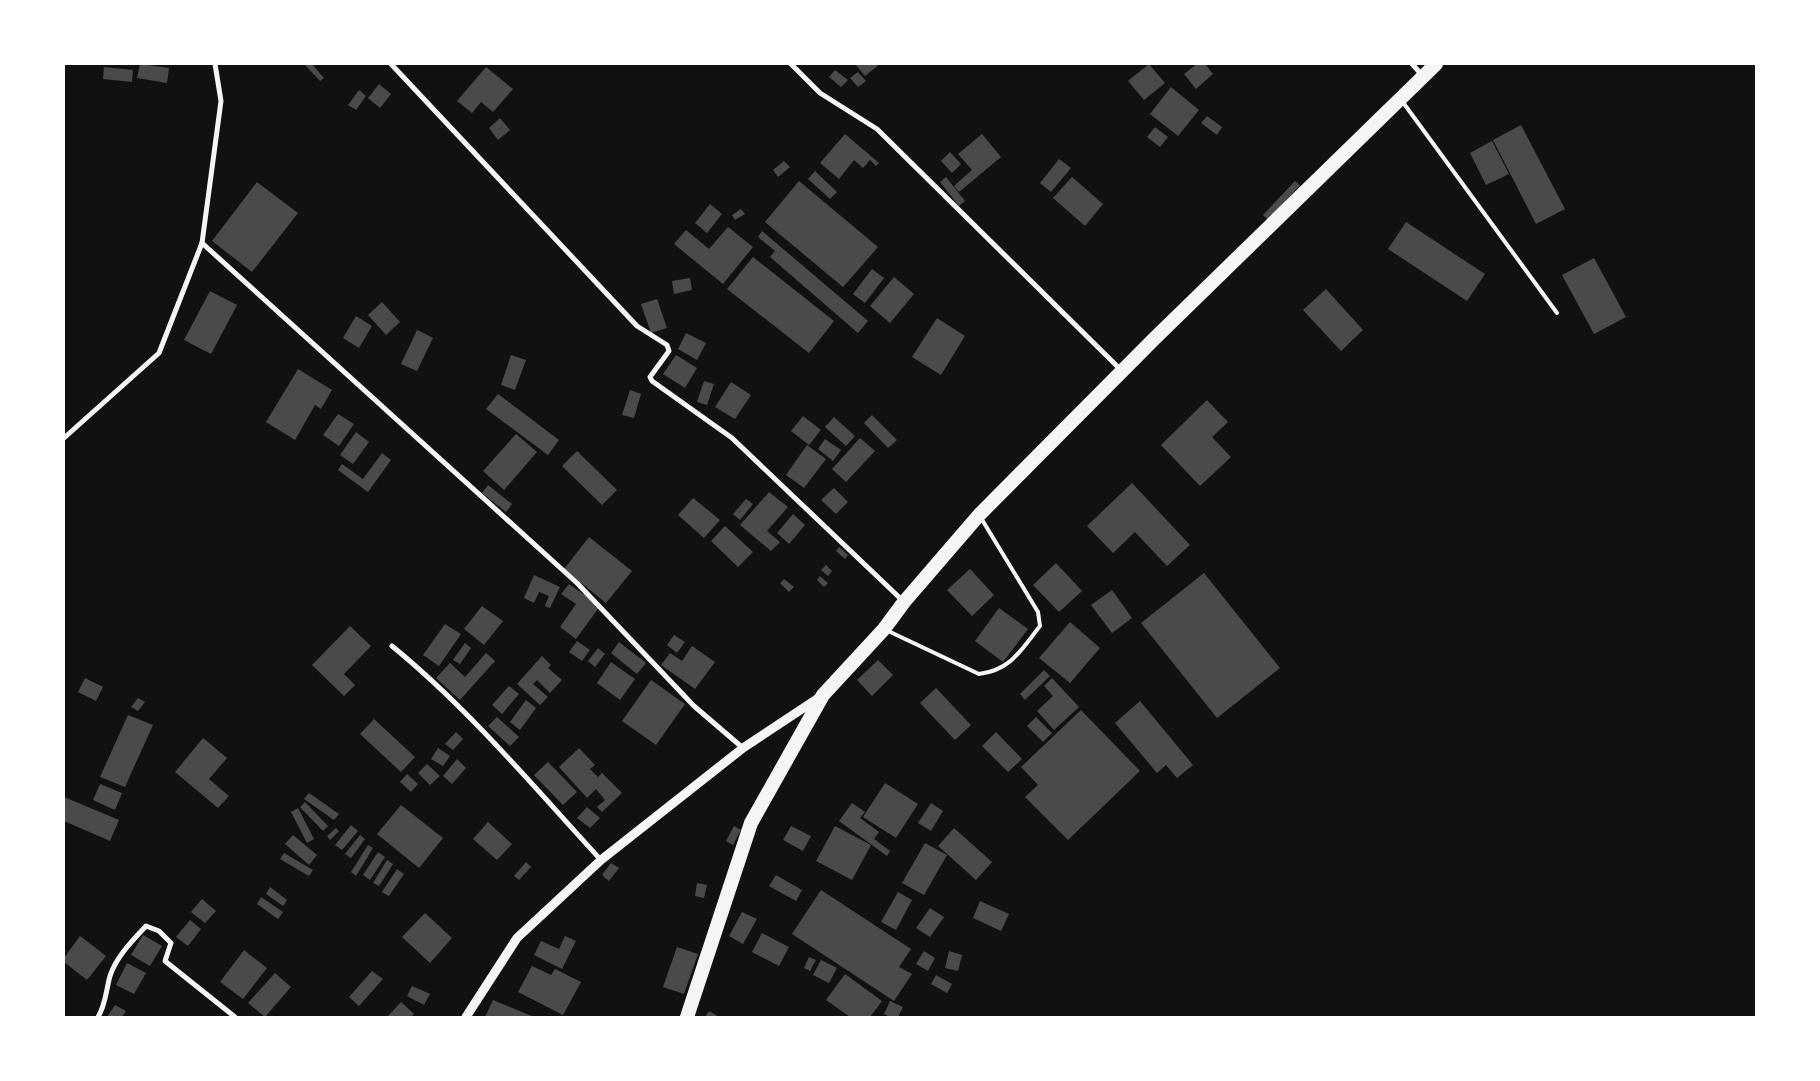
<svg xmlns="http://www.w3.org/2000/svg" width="1820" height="1081" font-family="'DejaVu Sans',sans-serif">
<rect width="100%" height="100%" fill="#111"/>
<!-- building -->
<g fill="#4a4a4a">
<polygon points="140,64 169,68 167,83 137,78"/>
<polygon points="304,64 312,64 324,78 320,81"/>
<polygon points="855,64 880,64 865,76"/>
<polygon points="1149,64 1165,83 1144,100 1128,81"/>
<polygon points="1197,64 1205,64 1213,74 1196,89 1184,74"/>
<polygon points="104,67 133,70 132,82 103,79"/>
<polygon points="486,67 513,89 493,112 481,102 472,113 457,101"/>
<polygon points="835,70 848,80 841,87 829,77"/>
<polygon points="858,72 866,81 858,87 850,78"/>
<polygon points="379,84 391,94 380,108 368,98"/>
<polygon points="1171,87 1199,110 1178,136 1150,114"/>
<polygon points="359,90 366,96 356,110 348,105"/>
<polygon points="1207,116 1222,127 1217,135 1201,123"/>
<polygon points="500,118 510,130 498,140 489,128"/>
<polygon points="1521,125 1565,209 1536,224 1493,140"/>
<polygon points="1155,127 1168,137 1160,147 1147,137"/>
<polygon points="845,134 879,163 876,166 870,160 863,168 854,160 839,179 820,163"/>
<polygon points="982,134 1001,157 959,192 954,186 972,170 958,154"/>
<polygon points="1492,141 1509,174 1486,185 1470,153"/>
<polygon points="950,152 961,164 952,173 941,161"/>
<polygon points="1059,159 1071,168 1051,192 1040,183"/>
<polygon points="784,161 790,167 778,177 773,170"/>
<polygon points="815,171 837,192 830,199 808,179"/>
<polygon points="946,177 965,201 959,206 940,182"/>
<polygon points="1072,177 1103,204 1085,226 1053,198"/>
<polygon points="799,181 878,247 843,287 765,222"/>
<polygon points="1295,181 1300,185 1268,220 1263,215"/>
<polygon points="257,182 298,213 252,272 212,241"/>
<polygon points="710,204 722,214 707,233 695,223"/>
<polygon points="741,209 745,214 735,220 732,215"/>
<polygon points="1406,222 1485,274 1467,301 1388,249"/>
<polygon points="728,227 753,247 723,284 674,244 686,230 709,249"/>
<polygon points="762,231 868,321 858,333 770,257 775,251 758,237"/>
<polygon points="753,257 834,321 809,353 727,289"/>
<polygon points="1594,258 1626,317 1594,334 1562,275"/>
<polygon points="872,269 884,278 865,303 853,294"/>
<polygon points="894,277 914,294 890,323 870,306"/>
<polygon points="690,278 692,290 674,294 672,281"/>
<polygon points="1326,289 1363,330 1341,351 1303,310"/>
<polygon points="210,291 237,305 211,354 184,340"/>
<polygon points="657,299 667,328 651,333 641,304"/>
<polygon points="382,302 400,322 386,335 368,315"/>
<polygon points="356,316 372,326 359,348 343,338"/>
<polygon points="937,318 965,336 941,375 912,357"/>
<polygon points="417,330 433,338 417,371 401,364"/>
<polygon points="686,333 706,343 697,360 678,349"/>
<polygon points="511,355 526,360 515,390 501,385"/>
<polygon points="676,355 697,368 685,388 663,374"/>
<polygon points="298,369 332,390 321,409 315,405 295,440 266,422"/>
<polygon points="704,381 714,384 707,405 697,402"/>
<polygon points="731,382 751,395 735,419 715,407"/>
<polygon points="630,390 641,394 634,418 622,415"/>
<polygon points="498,394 559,440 548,455 486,409"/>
<polygon points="1207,400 1228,422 1212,437 1231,457 1200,486 1161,445"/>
<polygon points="338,414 354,424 339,446 323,435"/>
<polygon points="872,415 897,440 888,448 864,423"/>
<polygon points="803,416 821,430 809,445 791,431"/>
<polygon points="834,417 855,436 846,446 825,427"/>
<polygon points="356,432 369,442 353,464 340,455"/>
<polygon points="516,434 537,452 504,490 483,471"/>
<polygon points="860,438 875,451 846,482 832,469"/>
<polygon points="825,439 841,450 833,461 818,449"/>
<polygon points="807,445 826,459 804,488 786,475"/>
<polygon points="577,451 617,490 602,505 562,466"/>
<polygon points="382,453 391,460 368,492 338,470 342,464 363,479"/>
<polygon points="1132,483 1190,545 1167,566 1135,532 1113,553 1087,526"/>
<polygon points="488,485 512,504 506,512 482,493"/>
<polygon points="834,488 848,502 836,514 821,500"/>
<polygon points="769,492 788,507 767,531 780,542 771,551 740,525"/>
<polygon points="693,498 720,520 704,538 678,515"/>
<polygon points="746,499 753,504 740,520 733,514"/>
<polygon points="793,514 805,525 789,544 777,533"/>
<polygon points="725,526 753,552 738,567 711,541"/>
<polygon points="589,537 632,571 606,603 564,569"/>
<polygon points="839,547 848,555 845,559 836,551"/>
<polygon points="1056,563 1082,591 1059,612 1033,585"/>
<polygon points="826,565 832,571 828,576 821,570"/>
<polygon points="970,569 994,595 972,616 947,590"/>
<polygon points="1204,573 1280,668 1217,718 1141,623"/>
<polygon points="534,575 560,587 550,608 545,606 549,596 539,592 534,603 524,598"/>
<polygon points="820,576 828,583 824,587 817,580"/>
<polygon points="784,579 794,587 789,592 780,583"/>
<polygon points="569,584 600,606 576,639 560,627 576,604 561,594"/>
<polygon points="1112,590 1132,618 1112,633 1091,605"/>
<polygon points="482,606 503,621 484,645 464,629"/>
<polygon points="999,608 1028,629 1003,662 975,641"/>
<polygon points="1070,622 1100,648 1070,683 1039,658"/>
<polygon points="445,624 461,634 439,666 423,655"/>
<polygon points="350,626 371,646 344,674 355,685 344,696 312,665"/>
<polygon points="674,635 685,642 677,653 667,645"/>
<polygon points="577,641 590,650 582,661 569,652"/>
<polygon points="619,642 646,663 637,674 611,653"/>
<polygon points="465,643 471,648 460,664 453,660"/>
<polygon points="692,646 715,662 695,689 661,665 670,653 682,661"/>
<polygon points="598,648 605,654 595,667 588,661"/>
<polygon points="486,653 495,661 460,700 436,678 450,663 465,677"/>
<polygon points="542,656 551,665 548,668 562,680 550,693 537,680 533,684 548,697 540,705 517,684"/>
<polygon points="878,660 893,675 872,696 857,680"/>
<polygon points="611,662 635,679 620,700 597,683"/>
<polygon points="1044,670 1050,676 1025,700 1020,694"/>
<polygon points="85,678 103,687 96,701 78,692"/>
<polygon points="1052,678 1079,707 1054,730 1037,711 1053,696 1044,686"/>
<polygon points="651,680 685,704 656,745 622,721"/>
<polygon points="509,686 519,694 502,714 492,705"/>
<polygon points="936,688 971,725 955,740 920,703"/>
<polygon points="138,698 145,702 138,711 131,707"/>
<polygon points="526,700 536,708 520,730 510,722"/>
<polygon points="1140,701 1193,765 1177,778 1166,765 1157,773 1115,723"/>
<polygon points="1081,710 1140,771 1068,840 1025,797 1038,785 1021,767"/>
<polygon points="128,715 153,725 125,787 100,777"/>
<polygon points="497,717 519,737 510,746 488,726"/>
<polygon points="1036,717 1052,733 1043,742 1027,726"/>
<polygon points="374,719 415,757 401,772 360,734"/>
<polygon points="456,732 463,739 453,750 445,744"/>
<polygon points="996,732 1022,759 1008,772 982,746"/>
<polygon points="203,738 227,758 209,779 229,796 218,808 175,772"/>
<polygon points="438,748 450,756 443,766 431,759"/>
<polygon points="579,748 595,765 590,769 598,777 602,773 622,793 602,812 597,807 605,800 596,789 587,798 559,767"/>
<polygon points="457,759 466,768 452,784 443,776"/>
<polygon points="548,762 577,792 563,805 534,775"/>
<polygon points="427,764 440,776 430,785 418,773"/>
<polygon points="407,774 418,784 411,792 400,782"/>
<polygon points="885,783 918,804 896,838 863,817"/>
<polygon points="100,784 122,793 115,810 93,800"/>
<polygon points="309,793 339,814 334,820 304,799"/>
<polygon points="64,797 119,820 110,841 64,821"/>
<polygon points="305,802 328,826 323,831 300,807"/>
<polygon points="852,803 865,812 860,818 879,832 874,839 890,851 887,856 839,821"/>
<polygon points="931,803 943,811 931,831 918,823"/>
<polygon points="401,805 443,838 419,868 377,834"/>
<polygon points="587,807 600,818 590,828 577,818"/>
<polygon points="298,808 314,839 307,843 291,812"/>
<polygon points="488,822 512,844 497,860 473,839"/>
<polygon points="351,825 358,831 342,850 335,845"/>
<polygon points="734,826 741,830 733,845 726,841"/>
<polygon points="791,826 811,836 803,851 783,840"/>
<polygon points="835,826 871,845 852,880 816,861"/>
<polygon points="336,828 339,831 330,840 327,836"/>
<polygon points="954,828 992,862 976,880 938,846"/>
<polygon points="293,835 317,855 309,865 285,844"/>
<polygon points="360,835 365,839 351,858 345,854"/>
<polygon points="925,843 947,855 924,895 902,883"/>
<polygon points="368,845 373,848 356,876 351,872"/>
<polygon points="378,852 385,857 370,880 363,875"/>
<polygon points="284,853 313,870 309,876 280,859"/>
<polygon points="387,860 393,864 379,886 373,883"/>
<polygon points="526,862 531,867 519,880 514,876"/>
<polygon points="611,863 619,868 609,881 602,875"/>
<polygon points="397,869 404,874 389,896 382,892"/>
<polygon points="776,875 802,890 796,901 769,886"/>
<polygon points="697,883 707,885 704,898 695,896"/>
<polygon points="270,887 287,900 283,906 266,894"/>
<polygon points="821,890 911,949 899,967 912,974 894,1001 792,934"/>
<polygon points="898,892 912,900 896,930 881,922"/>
<polygon points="261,897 283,912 278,919 257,904"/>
<polygon points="202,899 216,911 205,923 191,912"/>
<polygon points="980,901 1009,914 1001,931 973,918"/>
<polygon points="930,908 944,917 930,937 916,928"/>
<polygon points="742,912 757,919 743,944 729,936"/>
<polygon points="425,913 452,938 430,963 402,937"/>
<polygon points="190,920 201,929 188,946 176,937"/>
<polygon points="762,933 789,947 779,966 752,952"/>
<polygon points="143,935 162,946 150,966 131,955"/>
<polygon points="80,936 106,956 87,980 64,962 64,958"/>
<polygon points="565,936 576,941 562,969 534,955 541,941 559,949"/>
<polygon points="677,947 698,954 684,994 663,987"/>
<polygon points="244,950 267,968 243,999 220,982"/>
<polygon points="924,951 935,958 928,971 916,964"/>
<polygon points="949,951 962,955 958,971 945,968"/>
<polygon points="809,957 816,960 810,971 804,968"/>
<polygon points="821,960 837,968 829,983 813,975"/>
<polygon points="127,963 146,973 134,994 116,985"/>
<polygon points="532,966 551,975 555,969 581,982 563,1015 518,992"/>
<polygon points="372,971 383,979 359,1006 349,997"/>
<polygon points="275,973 291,987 265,1017 248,1003"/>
<polygon points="845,974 882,1001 870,1017 850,1017 826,1000"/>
<polygon points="936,975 952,984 947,993 931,984"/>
<polygon points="412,986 430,994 424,1005 407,996"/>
<polygon points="493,1000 534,1017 485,1017"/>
<polygon points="890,1001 903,1007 898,1017 890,1017 884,1014"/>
<polygon points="401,1002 414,1014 411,1017 387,1017"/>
<polygon points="115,1005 126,1011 122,1017 107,1017"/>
<polygon points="709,1011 719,1017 705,1017"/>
</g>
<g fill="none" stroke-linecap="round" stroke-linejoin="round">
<!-- service -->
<g stroke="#f5f5f5" stroke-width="4">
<polyline points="1402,101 1557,313"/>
<path d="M886,630L979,674C1011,670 1021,650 1040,626L1038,612L981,518"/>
</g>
<!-- minor -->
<g stroke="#f5f5f5" stroke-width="5">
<polyline points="391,64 637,326 667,345 669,351 650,377 652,381 732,438 902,600"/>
<polyline points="791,64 820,93 877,129 1122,371"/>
<polyline points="1412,64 1423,76"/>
<polyline points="202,243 577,583 694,706 743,748"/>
<polyline points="64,438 159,353 202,243 221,101 215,64"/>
<path d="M392,646C469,709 534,787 601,860"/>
<path d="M98,1017C106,1004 106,990 110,976C116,957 132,941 146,926L159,931L171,943L165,961L235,1017"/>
</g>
<!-- tertiary -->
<polyline stroke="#f5f5f5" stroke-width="9" points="466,1017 517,938 601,860 743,748 820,697"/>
<!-- trunk -->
<polyline stroke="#f5f5f5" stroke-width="14" points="687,1017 751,823 823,695 884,629 904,602 979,515 1154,339 1436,64"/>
</g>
<!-- border -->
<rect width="1820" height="1081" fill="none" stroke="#ffffff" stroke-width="130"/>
</svg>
